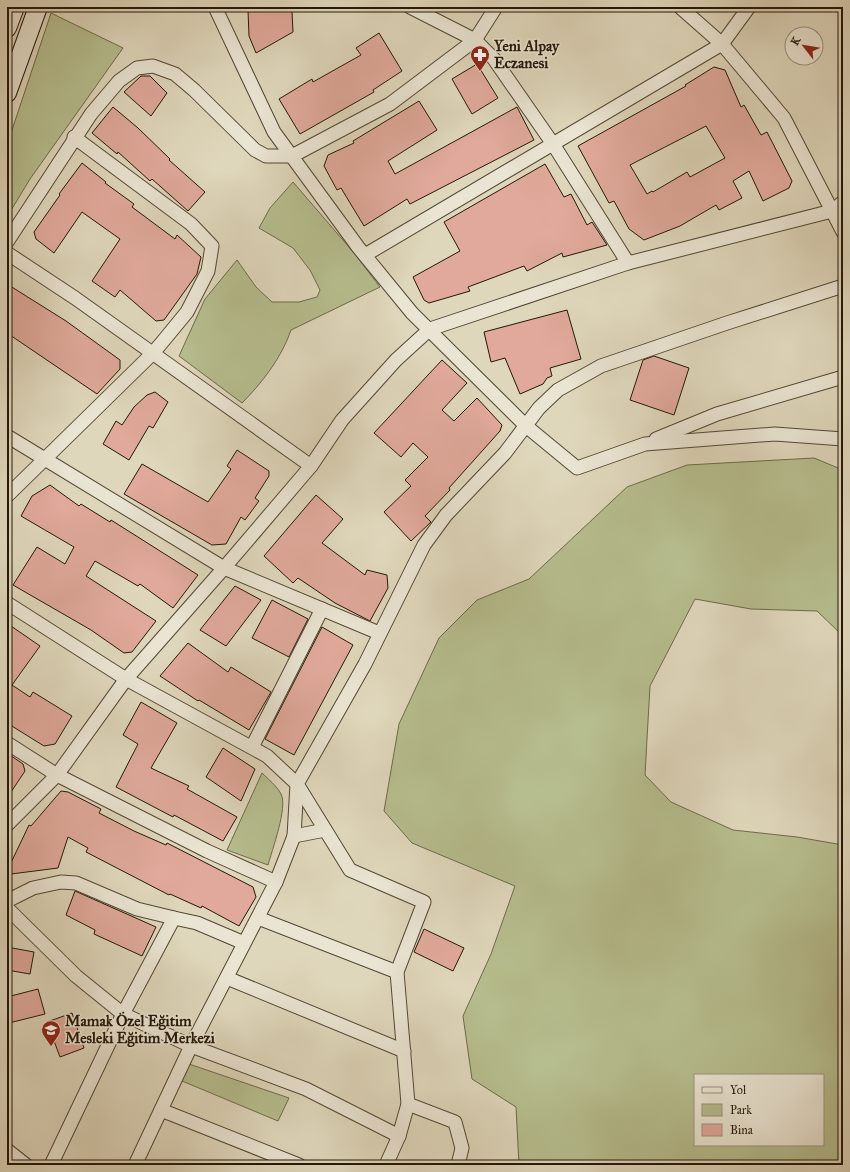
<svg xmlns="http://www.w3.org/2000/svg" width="850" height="1172" font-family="'IM FELL Great Primer',serif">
<rect width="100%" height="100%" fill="#dfd7bc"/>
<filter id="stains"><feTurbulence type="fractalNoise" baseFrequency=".005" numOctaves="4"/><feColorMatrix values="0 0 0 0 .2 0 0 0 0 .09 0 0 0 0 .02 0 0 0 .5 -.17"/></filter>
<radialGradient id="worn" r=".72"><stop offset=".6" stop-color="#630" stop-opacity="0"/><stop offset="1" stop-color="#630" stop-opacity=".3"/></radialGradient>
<!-- green -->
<g fill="#b6bd8e" stroke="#6d6a4b" fill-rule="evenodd">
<polygon points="51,13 123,48 30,179 7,217 7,145"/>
<path d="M293,182L354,253L380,287L291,330C282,357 262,383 242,403L179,356L205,299L237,260L256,287L272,302H299L317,297L320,290L310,270L293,248L259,228L270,208Z"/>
<path d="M814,458L843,470V636L817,611L751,609L695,599L650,686L645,775L671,802L733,830L797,837L843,845V1165H519L516,1107L472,1079L463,1016L491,954L515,886L412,843L384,811L399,724L439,638L477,600L529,579L627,487L687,465ZM695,1075H823V1145H695Z"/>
<path d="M262,773C268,779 277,786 281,794C288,807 272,850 268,865L227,850Z"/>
<polygon points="189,1064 289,1098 278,1121 182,1081"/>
</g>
<!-- building -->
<g fill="#e0a99b" stroke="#241708" fill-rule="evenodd">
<polygon points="250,7 282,7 292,12 293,32 256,53 249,36 248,10"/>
<polygon points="379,33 402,71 373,90 374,92 300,134 279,99 312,79 313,82 361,55 356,48"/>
<polygon points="477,64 498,98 472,114 452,79"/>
<path d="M714,67L725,70L741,107L744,105L761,135L767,132L792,181L789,188L763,201L749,171L733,181L742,198L719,210L716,205L680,226L644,240L629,229L614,201L609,203L578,146L686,86L685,85ZM706,126L725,158L690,177L687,172L653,192L652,191L647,194L630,165Z"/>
<polygon points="141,76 150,76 167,93 151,116 124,92"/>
<polygon points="419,101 437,130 388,161 395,174 517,107 534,140 410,204 407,199 364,226 341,188 337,190 324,166 328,155 354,143 353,141"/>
<polygon points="113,107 138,128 170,159 169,160 205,192 188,211 152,179 150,181 118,152 117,154 92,133"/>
<polygon points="82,163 106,182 105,183 134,204 132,207 175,239 177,235 201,257 197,274 164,320 156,321 120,290 115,297 92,281 120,239 82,212 54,253 36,239 34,232 60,195 59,194"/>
<polygon points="545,164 564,197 571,194 587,225 592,222 607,245 563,257 562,253 527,271 524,266 468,287 470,291 429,303 424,300 413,277 460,251 444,222"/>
<polygon points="7,284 66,321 120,360 120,369 97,394 7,333"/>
<polygon points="567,310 581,359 550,368 552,376 547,378 543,384 520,394 505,358 491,362 484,332"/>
<polygon points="654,356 689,368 674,415 630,400 643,360"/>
<polygon points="442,360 467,383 442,410 454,421 477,398 502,425 500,431 449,488 450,490 425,516 431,522 411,541 384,512 411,486 405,480 428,457 413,443 401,457 374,433"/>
<polygon points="155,392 168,402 153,428 149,426 129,460 103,444 116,421 122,425 134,407 147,395"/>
<polygon points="237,450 269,471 269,476 255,498 259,501 245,520 241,517 226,544 212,545 124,494 142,464 208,502 231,469 227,466"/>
<polygon points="50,485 79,506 81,504 110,522 111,520 198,575 173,608 140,584 138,586 95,561 86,576 156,621 132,652 124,653 91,630 13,585 37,547 65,564 74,547 21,516 32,496"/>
<polygon points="316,495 343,519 322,543 365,575 367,570 387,575 388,588 370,621 335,603 298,578 293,583 264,556"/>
<polygon points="235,586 261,600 226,646 200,630"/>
<polygon points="272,600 308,619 289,657 252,638"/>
<polygon points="11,626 40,646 12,685 30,697 33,692 72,716 55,744 44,746 7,723 7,632"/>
<polygon points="322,627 353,645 294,755 265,739"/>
<polygon points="188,643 228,672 231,667 271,692 249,730 199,700 198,701 160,676"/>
<polygon points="141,702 177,723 151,768 189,786 187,789 237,817 223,841 174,815 173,817 116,787 138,744 123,735"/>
<polygon points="223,748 255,769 241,801 206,777"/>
<polygon points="7,753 23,764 25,771 7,798"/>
<polygon points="61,791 68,792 101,809 99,813 134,831 166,845 167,843 253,887 256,897 239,926 202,906 201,908 170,894 169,895 86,852 88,848 68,837 58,868 11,874 8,869 29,825 31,826"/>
<polygon points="75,891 156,927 142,956 94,934 95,930 66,915"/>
<polygon points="424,929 464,948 453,971 414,952"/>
<polygon points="7,947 34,952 30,974 7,970"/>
<polygon points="38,989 45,1014 9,1023 7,1015 7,997"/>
<polygon points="72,1013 84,1048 60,1057 47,1022"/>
</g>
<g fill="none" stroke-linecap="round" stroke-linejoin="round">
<!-- street casing -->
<g stroke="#534735" stroke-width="15">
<g id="street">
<polyline points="215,7 274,132 358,247 412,313 526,426 577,468 645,444 775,434 843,439"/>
<polyline points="410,7 475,40 494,59 553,144 628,263"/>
<polyline points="680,7 722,44 784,118 843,232"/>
<polyline points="7,242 91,114 119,81 137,68 153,66 175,74 194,90 255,150 266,156 292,156 390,104 475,40 496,7"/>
<polyline points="7,253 75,298 311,466"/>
<polyline points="365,255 722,44 749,7"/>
<polyline points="7,436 224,568 379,633"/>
<polyline points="656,439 717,414 843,377"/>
<polyline points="7,496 153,353 164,340 187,312 208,271 212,246 191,224 74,137"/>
<polyline points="7,603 126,679 267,756 297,784 294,836 276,882 191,1046 135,1165"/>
<polyline points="7,743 57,775 207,851 276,882"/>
<polyline points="252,747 322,609"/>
<polyline points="7,825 57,775 126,679 224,568 311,466 342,420 396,360 430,329 628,263 832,211 843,202"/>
<polyline points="294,836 325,830"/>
<polyline points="7,901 33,888 61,882 76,883 137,909 174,918"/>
<polyline points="7,908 76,976 123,1014 191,1046 306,1089 399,1136"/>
<polyline points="258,918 397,972"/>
<polyline points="227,978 404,1051"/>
<polyline points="408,1104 455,1122 462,1148 458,1165"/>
<polyline points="161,1110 299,1165"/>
<polyline points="7,1150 26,1165"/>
<polyline points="51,1165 123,1014 174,918 197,923 244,943"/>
<polyline points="386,1165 399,1136 408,1104 397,972 424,902 350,870 297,784 365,664 424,545 446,515 505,453 539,408 558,390 601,366 727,323 843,286"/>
</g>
</g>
<!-- secondary casing -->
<g stroke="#241708" stroke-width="20">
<g id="secondary">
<polyline points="7,28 15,7"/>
<polyline points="7,93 38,7"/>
</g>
</g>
<!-- street -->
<use href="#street" stroke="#eae5d3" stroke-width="13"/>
<!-- secondary -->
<use href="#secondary" stroke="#eae5d3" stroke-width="18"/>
</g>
<!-- icons -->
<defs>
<g id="pharmacy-pin" transform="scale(1)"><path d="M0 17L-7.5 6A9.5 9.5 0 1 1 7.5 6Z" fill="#8f2418" stroke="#eae5d3"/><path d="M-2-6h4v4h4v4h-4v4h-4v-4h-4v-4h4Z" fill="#fff"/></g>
<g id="school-pin" transform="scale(1)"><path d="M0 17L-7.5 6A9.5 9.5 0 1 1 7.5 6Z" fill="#8f2418" stroke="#eae5d3"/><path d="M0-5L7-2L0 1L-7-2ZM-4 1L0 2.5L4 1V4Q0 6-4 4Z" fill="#fff"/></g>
</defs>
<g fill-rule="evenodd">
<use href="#pharmacy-pin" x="480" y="55"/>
<use href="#school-pin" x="51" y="1030"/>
</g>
<g text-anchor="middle" stroke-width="3" stroke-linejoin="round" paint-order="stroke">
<!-- poi labels -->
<g font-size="15" font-weight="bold" fill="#241708" stroke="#eae5d3" text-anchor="start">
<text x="494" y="51">Yeni Alpay<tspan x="494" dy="17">Eczanesi</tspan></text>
<text x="65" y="1026">Mamak Özel Eğitim<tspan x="65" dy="17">Mesleki Eğitim Merkezi</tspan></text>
</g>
</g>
<!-- margin -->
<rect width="850" height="1172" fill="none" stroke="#dfd7bc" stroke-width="24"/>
<rect x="8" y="8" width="834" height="1156" fill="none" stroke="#241708" stroke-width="2"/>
<rect x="12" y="12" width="826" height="1148" fill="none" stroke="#241708"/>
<!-- legend -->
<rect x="694" y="1074" width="130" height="72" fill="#eae5d3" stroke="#9b9382"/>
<rect x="702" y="1087" width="20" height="6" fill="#eae5d3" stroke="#9b9382"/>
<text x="730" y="1094" font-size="12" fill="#241708">Yol</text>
<rect x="702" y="1104" width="20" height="12" fill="#b6bd8e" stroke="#9b9382"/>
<text x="730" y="1114" font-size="12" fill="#241708">Park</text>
<rect x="702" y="1124" width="20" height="12" fill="#e0a99b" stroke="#9b9382"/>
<text x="730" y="1134" font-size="12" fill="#241708">Bina</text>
<!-- north arrow -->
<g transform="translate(804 46) rotate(301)"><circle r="19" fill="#eae5d3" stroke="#9b9382"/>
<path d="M0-3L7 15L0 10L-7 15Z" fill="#8f2418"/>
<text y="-6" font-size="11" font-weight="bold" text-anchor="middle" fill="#241708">K</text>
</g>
<rect width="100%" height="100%" filter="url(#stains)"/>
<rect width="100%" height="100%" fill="url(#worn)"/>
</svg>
